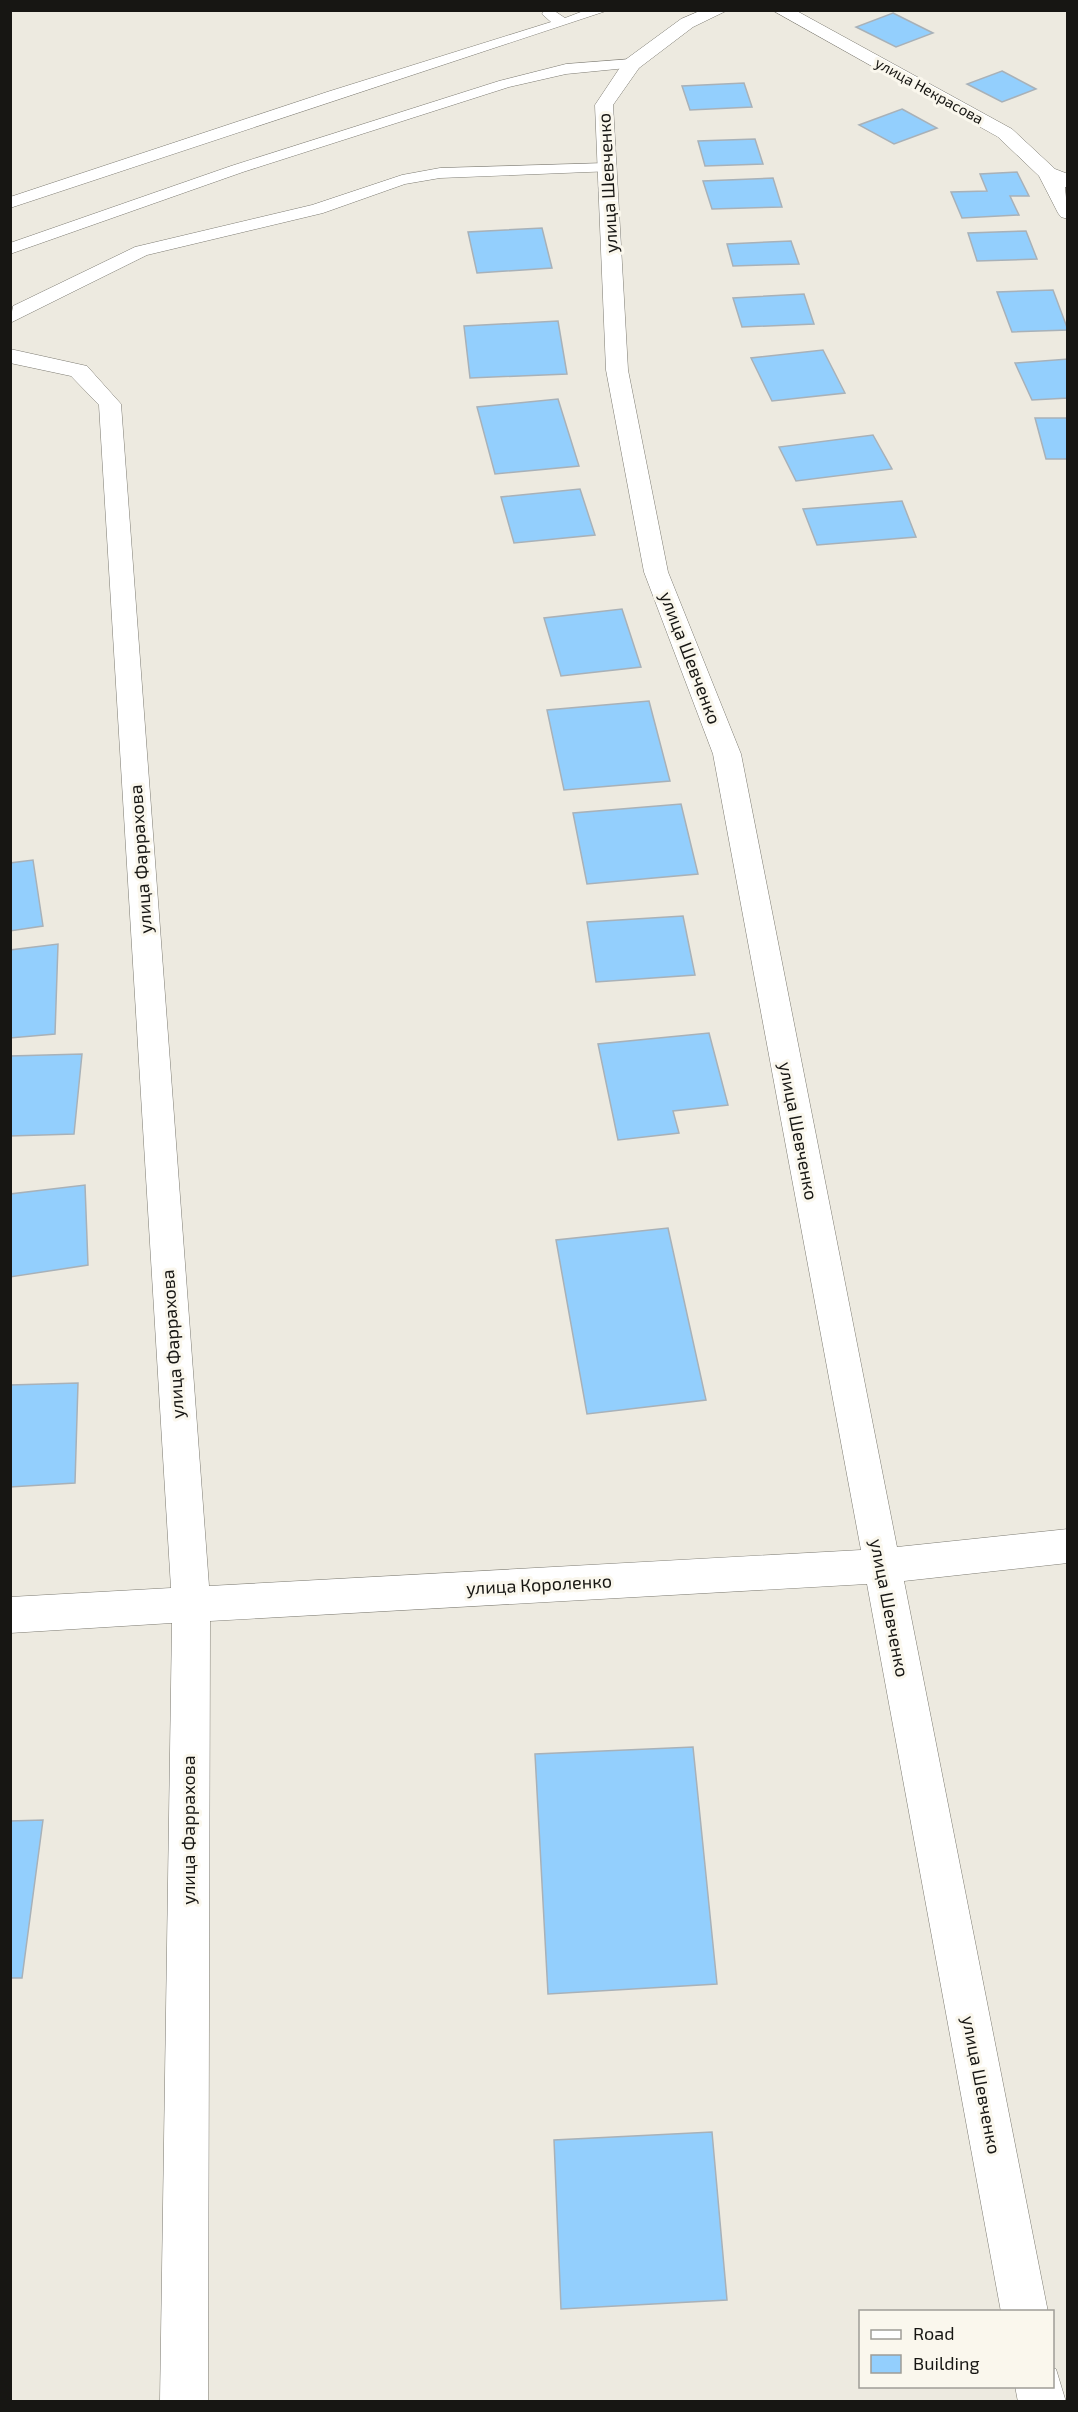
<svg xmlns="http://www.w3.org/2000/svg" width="1078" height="2412" font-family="'Exo 2',sans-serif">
<rect width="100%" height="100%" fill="#edeae0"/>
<!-- building -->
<g fill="#93cffd" stroke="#a8b1b8" stroke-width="1.5">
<polygon points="893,13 933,33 896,47 856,27"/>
<polygon points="1002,71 1036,89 1002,102 967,84"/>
<polygon points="744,83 752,107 690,110 682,86"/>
<polygon points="902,109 937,128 894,144 859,125"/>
<polygon points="755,139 763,164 705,166 698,141"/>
<polygon points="1017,172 1029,196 1010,196 1019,215 962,218 951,192 987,191 980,174"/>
<polygon points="773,178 782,207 712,209 703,181"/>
<polygon points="542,228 552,268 477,273 468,232"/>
<polygon points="1026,231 1037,259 977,261 968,233"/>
<polygon points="791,241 799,264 733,266 727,244"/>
<polygon points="1053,290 1068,330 1012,332 997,292"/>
<polygon points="804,294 814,324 742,327 733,298"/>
<polygon points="558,321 567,374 470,378 464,326"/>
<polygon points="823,350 845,393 772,401 751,358"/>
<polygon points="1068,359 1068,398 1032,400 1015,363"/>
<polygon points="558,399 579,466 495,474 477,407"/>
<polygon points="1035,418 1068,418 1068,459 1046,459"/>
<polygon points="873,435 892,469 796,481 779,447"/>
<polygon points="580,489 595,535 514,543 501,497"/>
<polygon points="902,501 916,537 817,545 803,509"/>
<polygon points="622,609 641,667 561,676 544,618"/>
<polygon points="649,701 670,781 564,790 547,710"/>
<polygon points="681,804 698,874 587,884 573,813"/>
<polygon points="33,860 43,926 10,931 10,863"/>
<polygon points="683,916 695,975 596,982 587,922"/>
<polygon points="58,944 55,1034 10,1038 10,950"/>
<polygon points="709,1033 728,1105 673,1111 679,1133 618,1140 598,1044"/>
<polygon points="82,1054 74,1134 10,1136 10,1056"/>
<polygon points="85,1185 88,1265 10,1277 10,1194"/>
<polygon points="668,1228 706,1400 587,1414 556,1240"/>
<polygon points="78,1383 75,1483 10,1487 10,1385"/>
<polygon points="693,1747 717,1984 548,1994 535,1754"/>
<polygon points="43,1820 22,1978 10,1978 10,1821"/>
<polygon points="712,2132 727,2300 561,2309 554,2140"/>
</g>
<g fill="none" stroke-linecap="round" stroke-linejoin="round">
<!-- lane casing -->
<g stroke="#7d7b72" stroke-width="1">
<g id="lane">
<polygon points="553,10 565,18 586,10 609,10 10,208 10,197 327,92 551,22 542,14 544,11"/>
<polygon points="632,59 640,64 637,67 566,74 509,87 243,172 10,254 10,243 231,166 499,81 566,64"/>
<polygon points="607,163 613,165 615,168 613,171 440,178 405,184 323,213 147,255 10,323 13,306 135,247 312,205 402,175 440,168"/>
</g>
</g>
<!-- street casing -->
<g stroke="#7d7b72" stroke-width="1">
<g id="street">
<polygon points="702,10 728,10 693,27 639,68 613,105 628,370 668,572 741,754 897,1547 1068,1529 1068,1563 904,1581 1048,2312 1001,2312 867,1584 210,1621 208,2402 160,2402 172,1623 10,1633 10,1597 171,1588 99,405 71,376 10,363 10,349 87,366 121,404 209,1586 861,1550 713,754 644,572 606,370 595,105 625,60 681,19"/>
<polygon points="772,10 795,10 1012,129 1055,169 1068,174 1068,188 1065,187 1068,219 1061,217 1058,213 1039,176 998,137"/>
<polygon points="1052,2368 1056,2369 1066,2402 1018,2402 1015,2386 1052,2386"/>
</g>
</g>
<!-- lane -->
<use href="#lane" fill="#fff" fill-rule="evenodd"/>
<!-- street -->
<use href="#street" fill="#fff" fill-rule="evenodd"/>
</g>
<g text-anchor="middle" stroke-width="6" stroke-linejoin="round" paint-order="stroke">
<!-- far-street labels -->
<g font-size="15" fill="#171613" stroke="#faf7ed">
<text transform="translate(929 91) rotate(29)" y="5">улица Некрасова</text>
</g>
<!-- street labels -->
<g font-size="18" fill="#171613" stroke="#faf7ed">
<text transform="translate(608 183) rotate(-93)" y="6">улица Шевченко</text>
<text transform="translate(690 658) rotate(69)" y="6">улица Шевченко</text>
<text transform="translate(141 859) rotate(-94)" y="6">улица Фаррахова</text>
<text transform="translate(798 1131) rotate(79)" y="6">улица Шевченко</text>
<text transform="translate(173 1344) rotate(-94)" y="6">улица Фаррахова</text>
<text transform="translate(539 1585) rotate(-3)" y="6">улица Короленко</text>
<text transform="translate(889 1608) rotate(79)" y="6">улица Шевченко</text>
<text transform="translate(189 1830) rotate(-90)" y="6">улица Фаррахова</text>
<text transform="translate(981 2085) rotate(79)" y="6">улица Шевченко</text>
</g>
</g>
<!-- border -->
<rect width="1078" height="2412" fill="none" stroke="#171613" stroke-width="24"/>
<!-- legend -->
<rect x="859" y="2310" width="195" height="78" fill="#faf7ed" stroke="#9f9d96" stroke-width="1.5"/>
<rect x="871" y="2330" width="30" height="9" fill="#ffffff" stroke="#9f9d96" stroke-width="1.5"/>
<text x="913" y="2340" font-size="18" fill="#171613">Road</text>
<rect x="871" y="2355" width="30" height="18" fill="#93cffd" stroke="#9f9d96" stroke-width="1.5"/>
<text x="913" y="2370" font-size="18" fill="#171613">Building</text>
</svg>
